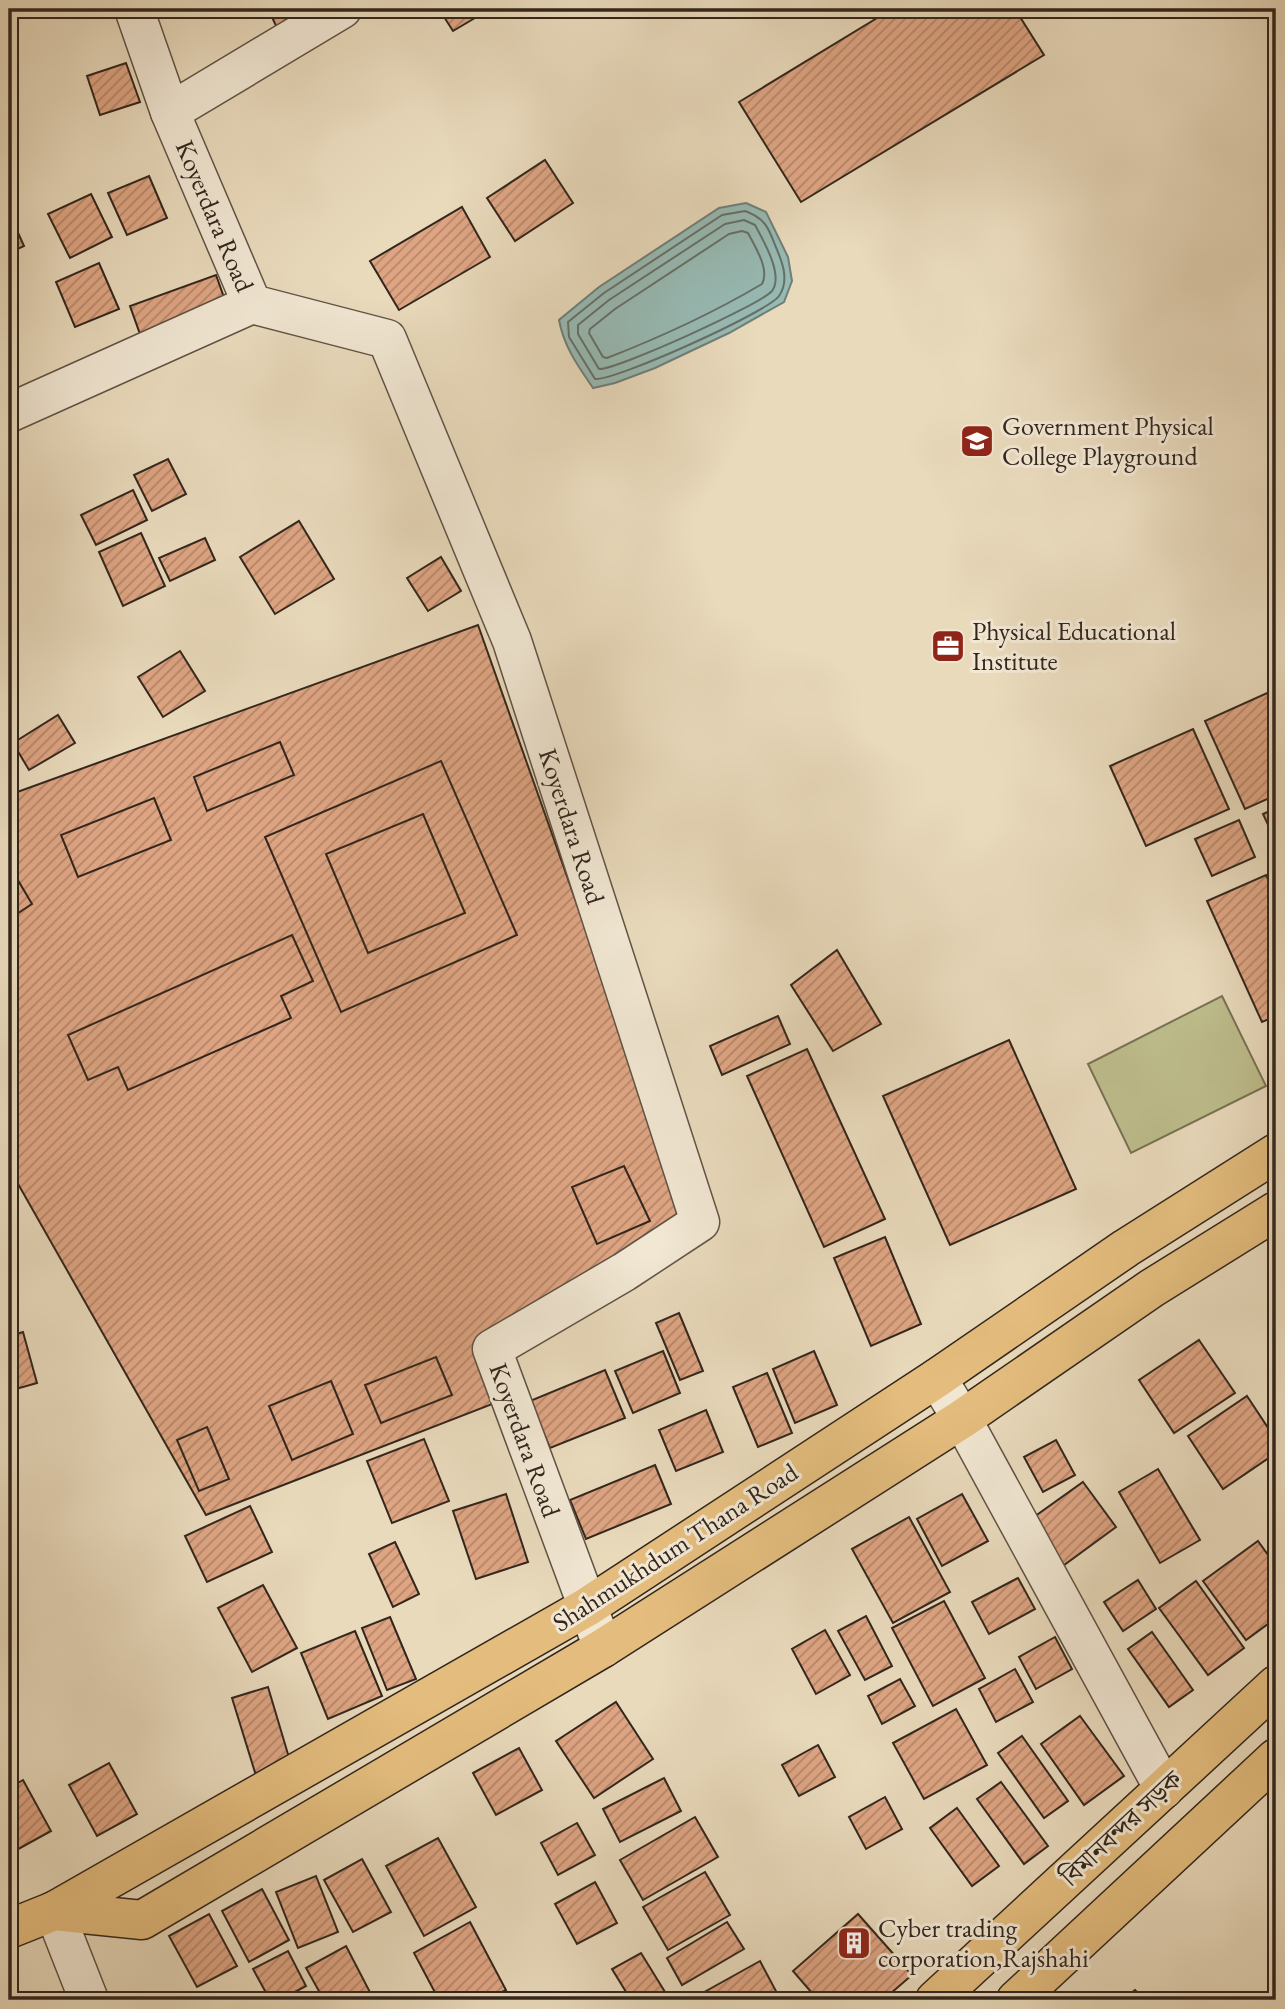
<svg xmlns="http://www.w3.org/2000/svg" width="1285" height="2009" font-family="'EB Garamond','Noto Serif Bengali',serif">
<defs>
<pattern id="building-hatch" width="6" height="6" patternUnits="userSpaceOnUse" patternTransform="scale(1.75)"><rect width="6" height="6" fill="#dfa583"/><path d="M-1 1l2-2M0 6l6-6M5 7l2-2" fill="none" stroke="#b5866b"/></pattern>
</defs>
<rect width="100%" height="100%" fill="#e9dabc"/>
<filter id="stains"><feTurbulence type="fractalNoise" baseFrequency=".00286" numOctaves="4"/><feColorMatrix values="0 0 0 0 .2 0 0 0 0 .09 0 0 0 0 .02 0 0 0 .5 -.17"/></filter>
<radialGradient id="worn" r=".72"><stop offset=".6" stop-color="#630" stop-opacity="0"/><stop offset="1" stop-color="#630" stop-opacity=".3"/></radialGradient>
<!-- pitch -->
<polygon fill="#bebd8c" stroke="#787254" stroke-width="2" points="1222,996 1266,1086 1131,1153 1088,1064"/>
<!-- water -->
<path fill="#97bab4" stroke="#6f7f78" stroke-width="2" d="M746,203L766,212L788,257L792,281L784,302L729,333L655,368L615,383L593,388C578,366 564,347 559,320L599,287L719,208Z"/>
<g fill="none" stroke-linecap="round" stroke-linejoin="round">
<!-- shore -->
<g stroke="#647068" stroke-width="2">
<path d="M745,211C764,218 768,226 775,245C782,261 790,280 779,296C768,312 615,381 595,379L569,337L568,322L604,293L722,215Z"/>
<path d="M744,220L755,225C763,240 784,275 772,291C760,305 616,370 599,369L578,334V325L609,300L725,224Z"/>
<path d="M742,231L748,233C755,247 770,269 762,284C713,313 661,337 607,358L603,357L589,333L590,329L615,309L729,234Z"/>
</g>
</g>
<!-- building -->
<g fill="url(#building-hatch)" stroke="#32261d" stroke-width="2" fill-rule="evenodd">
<polygon points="268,9 330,9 279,32"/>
<polygon points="439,9 490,9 453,31"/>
<polygon points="892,9 1015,9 1044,55 801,202 739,102"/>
<polygon points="126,63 140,102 100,115 87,76"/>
<polygon points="545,160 573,203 515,241 487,198"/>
<polygon points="149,176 167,218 127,235 108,193"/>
<polygon points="91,194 112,237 70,258 48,214"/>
<polygon points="462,207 490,257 399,310 370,261"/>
<polygon points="15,226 24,246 9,253 9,228"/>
<polygon points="99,263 119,309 75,327 56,282"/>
<polygon points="216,275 236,331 150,362 130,306"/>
<polygon points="168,459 186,494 152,511 134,475"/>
<polygon points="133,490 147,520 96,545 81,515"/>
<polygon points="299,521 334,579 275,614 240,557"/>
<polygon points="141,533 165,586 123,606 99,552"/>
<polygon points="205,538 215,560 170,581 159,558"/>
<polygon points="441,557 461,591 428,611 407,578"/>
<polygon points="478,625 687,1215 477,1337 495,1403 206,1515 9,1168 9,795"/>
<polygon points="180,651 205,691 163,717 138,677"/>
<polygon points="1276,689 1276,795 1245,809 1205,721"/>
<polygon points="58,715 75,743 29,770 13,743"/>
<polygon points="1193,729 1229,809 1146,846 1110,766"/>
<polygon points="280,742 294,775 207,811 194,777"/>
<path d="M441,761L517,935L341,1012L265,837ZM423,814L465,913L368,953L326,854Z"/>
<polygon points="154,798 171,840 78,877 61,835"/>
<polygon points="1276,808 1276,842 1263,814"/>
<polygon points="1239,820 1255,857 1212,876 1195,839"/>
<polygon points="9,865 32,904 9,919"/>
<polygon points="1266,875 1276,897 1276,1016 1262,1022 1207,901"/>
<polygon points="292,935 313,981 281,996 291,1018 128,1090 118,1067 88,1080 68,1035"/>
<polygon points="837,950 881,1024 833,1051 791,985"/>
<polygon points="778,1016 790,1044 722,1075 710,1046"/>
<polygon points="1009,1040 1076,1189 950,1245 883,1096"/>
<polygon points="807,1049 885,1219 824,1247 747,1076"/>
<polygon points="624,1166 650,1221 597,1244 572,1187"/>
<polygon points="885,1237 921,1324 871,1346 834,1258"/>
<polygon points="679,1313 703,1371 680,1380 656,1323"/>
<polygon points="23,1332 37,1383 9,1391 9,1336"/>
<polygon points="1199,1340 1235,1393 1174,1433 1139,1380"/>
<polygon points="663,1351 680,1393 633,1413 615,1371"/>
<polygon points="814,1351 837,1405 795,1423 773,1369"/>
<polygon points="436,1357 452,1395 381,1423 365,1385"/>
<polygon points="605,1370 625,1418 550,1448 530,1401"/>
<polygon points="767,1373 792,1433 758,1447 733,1387"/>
<polygon points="331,1381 353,1434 292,1460 269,1406"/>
<polygon points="1247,1396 1276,1440 1276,1453 1223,1489 1188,1436"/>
<polygon points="706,1410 723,1452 676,1471 659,1430"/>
<polygon points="207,1427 229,1479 199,1491 177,1440"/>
<polygon points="424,1439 449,1501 392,1523 367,1461"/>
<polygon points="1056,1440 1075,1475 1043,1492 1024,1457"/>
<polygon points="655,1465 671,1504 586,1539 570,1500"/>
<polygon points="1158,1469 1200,1540 1160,1563 1119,1492"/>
<polygon points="1083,1482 1116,1527 1060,1568 1027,1522"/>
<polygon points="506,1494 528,1562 476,1579 453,1511"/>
<polygon points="962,1494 988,1541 942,1566 917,1519"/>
<polygon points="250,1506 272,1552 207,1582 185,1536"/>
<polygon points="909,1517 950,1592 893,1623 852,1549"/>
<polygon points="1258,1541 1276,1566 1276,1618 1246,1640 1203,1581"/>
<polygon points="395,1542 419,1594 393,1607 369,1554"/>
<polygon points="1018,1578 1035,1609 989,1634 972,1602"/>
<polygon points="1138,1580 1156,1609 1123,1631 1104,1602"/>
<polygon points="1196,1581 1244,1648 1208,1675 1159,1608"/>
<polygon points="263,1585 297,1648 252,1672 218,1608"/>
<polygon points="944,1601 985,1678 933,1706 892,1628"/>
<polygon points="866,1616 892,1666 865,1680 838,1631"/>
<polygon points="390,1617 416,1679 387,1690 362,1628"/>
<polygon points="825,1630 850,1675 816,1694 792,1649"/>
<polygon points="355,1631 382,1696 328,1719 301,1653"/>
<polygon points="1152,1632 1193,1690 1169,1707 1128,1649"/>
<polygon points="1055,1637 1072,1669 1036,1689 1019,1657"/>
<polygon points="1015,1669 1033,1702 996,1722 979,1689"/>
<polygon points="900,1679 915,1706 882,1724 868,1696"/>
<polygon points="268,1687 293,1771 258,1782 232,1698"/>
<polygon points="616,1702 653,1759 594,1798 556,1741"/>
<polygon points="956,1709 987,1765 924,1799 893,1743"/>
<polygon points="1080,1716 1124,1776 1084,1805 1041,1744"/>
<polygon points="1022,1736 1068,1801 1044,1818 998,1753"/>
<polygon points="818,1745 835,1777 799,1796 782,1765"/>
<polygon points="519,1748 542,1790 496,1815 473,1773"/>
<polygon points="109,1763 137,1814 97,1836 69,1785"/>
<polygon points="664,1778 681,1811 620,1842 603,1809"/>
<polygon points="23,1780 51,1831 11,1853 9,1849 9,1788"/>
<polygon points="1001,1782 1048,1846 1024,1864 977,1799"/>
<polygon points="885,1797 902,1829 866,1849 849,1817"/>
<polygon points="957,1808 999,1866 972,1886 930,1828"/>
<polygon points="695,1817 718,1857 643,1900 620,1860"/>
<polygon points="577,1823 595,1855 558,1875 541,1843"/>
<polygon points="438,1838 476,1907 424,1936 386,1866"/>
<polygon points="362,1859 391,1912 353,1932 324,1880"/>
<polygon points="705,1872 730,1915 668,1950 643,1907"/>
<polygon points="316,1876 338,1932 298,1948 276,1892"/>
<polygon points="595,1882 617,1923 577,1944 555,1904"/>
<polygon points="262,1889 289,1940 249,1962 222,1911"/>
<polygon points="209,1914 237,1966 197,1987 169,1936"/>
<polygon points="858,1914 912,1975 883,2000 818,2000 793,1971"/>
<polygon points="470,1922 506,1990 487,2000 439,2000 414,1953"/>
<polygon points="727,1922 744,1949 682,1985 667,1958"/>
<polygon points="346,1946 373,1998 369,2000 324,2000 306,1968"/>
<polygon points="288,1951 306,1986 280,2000 270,2000 253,1969"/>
<polygon points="641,1953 665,1992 651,2000 631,2000 612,1969"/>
<polygon points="760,1961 777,1993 764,2000 690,2000"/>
<polygon points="1135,1990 1144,2000 1122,2000"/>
</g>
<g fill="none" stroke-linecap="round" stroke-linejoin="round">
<!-- minor casing -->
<g stroke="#605345" stroke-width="41">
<g id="minor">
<polyline points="134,9 170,112 252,304 387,339 512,641 700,1222 624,1272 492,1349 603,1648"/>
<polyline points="170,112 342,9"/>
<polyline points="9,413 252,304"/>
<polyline points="937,1378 962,1419 1164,1789"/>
<polyline points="54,1911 89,2000"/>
</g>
</g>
<!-- major casing -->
<g stroke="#32261d" stroke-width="41">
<g id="major">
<polyline points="54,1911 142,1920 603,1648 962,1419 1152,1288 1276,1211"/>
<polyline points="9,1929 54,1911 587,1607 937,1378 1126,1248 1276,1153"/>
<polyline points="935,2000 1276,1685"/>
<polyline points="1016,2000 1276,1758"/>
</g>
</g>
<!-- minor -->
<use href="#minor" stroke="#f1e7d3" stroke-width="38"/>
<!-- major -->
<use href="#major" stroke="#e4bd7e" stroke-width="38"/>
</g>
<!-- icons -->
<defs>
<g id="university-square" transform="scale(1.75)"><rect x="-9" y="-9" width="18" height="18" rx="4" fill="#8f2418" stroke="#f1e7d3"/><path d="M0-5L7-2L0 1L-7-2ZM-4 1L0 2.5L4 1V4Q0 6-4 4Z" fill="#fff"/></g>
<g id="office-square" transform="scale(1.75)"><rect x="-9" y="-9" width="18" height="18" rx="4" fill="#8f2418" stroke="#f1e7d3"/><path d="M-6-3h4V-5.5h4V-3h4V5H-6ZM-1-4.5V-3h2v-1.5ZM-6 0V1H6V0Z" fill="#fff"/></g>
<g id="building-square" transform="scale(1.75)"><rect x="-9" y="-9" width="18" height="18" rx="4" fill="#8f2418" stroke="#f1e7d3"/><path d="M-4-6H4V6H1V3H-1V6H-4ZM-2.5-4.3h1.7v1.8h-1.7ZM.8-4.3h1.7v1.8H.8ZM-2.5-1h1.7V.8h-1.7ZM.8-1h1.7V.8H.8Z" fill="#fff"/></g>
</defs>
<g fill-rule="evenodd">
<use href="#university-square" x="977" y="441"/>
<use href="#office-square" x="948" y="646"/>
<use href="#building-square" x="854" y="1943"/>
</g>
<g text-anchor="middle" stroke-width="6" stroke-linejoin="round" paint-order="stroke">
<!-- street labels -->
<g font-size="26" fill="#32261d" stroke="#f1e7d3">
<text transform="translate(215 216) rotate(67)" y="9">Koyerdara Road</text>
<text transform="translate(572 826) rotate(72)" y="9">Koyerdara Road</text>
<text transform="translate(525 1440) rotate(70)" y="9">Koyerdara Road</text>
<text transform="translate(675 1547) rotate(-33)" y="9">Shahmukhdum Thana Road</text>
<text transform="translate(1121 1828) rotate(-43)" y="9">বিমানবন্দর সড়ক</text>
</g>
<!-- poi labels -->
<g font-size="26" fill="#32261d" stroke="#f1e7d3" text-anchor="start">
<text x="1002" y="435">Government Physical<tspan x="1002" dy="30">College Playground</tspan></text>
<text x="972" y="640">Physical Educational<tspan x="972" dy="30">Institute</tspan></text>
<text x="878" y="1937">Cyber trading<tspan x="878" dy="30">corporation,Rajshahi</tspan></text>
</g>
</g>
<!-- margin -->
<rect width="1285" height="2009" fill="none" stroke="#e9dabc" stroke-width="35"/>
<rect x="10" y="10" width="1264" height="1988" fill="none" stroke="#32261d" stroke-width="3.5"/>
<rect x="18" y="18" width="1250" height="1974" fill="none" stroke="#32261d" stroke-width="2"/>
<rect width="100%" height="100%" filter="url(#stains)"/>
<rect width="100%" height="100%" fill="url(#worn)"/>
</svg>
